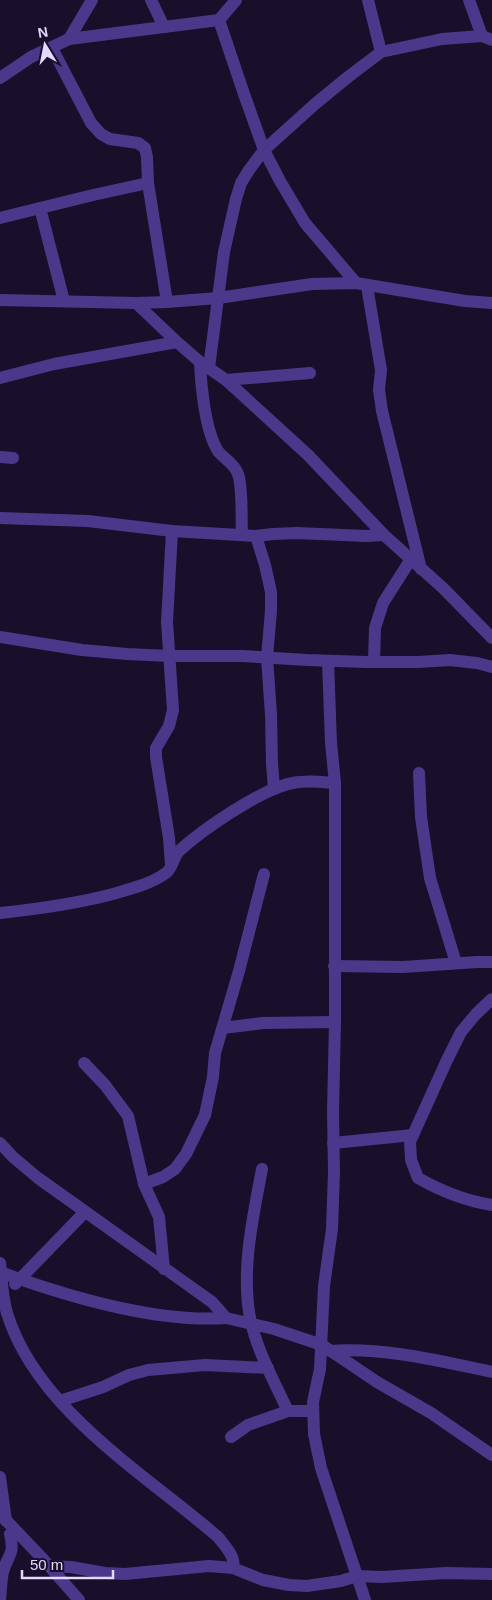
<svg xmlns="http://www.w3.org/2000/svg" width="492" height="1600" font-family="Helvetica,sans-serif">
<rect width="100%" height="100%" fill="#190f2a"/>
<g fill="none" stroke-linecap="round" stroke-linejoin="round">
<!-- minor -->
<g stroke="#4c388b" stroke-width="12">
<polyline points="151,0 164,27"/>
<polyline points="368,0 381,52"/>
<polyline points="469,0 482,36"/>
<polyline points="219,20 244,94 264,150 280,181 305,223 356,283"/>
<polyline points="69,39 92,0"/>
<polyline points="52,48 91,123 101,134 110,139 138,143 145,148 147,157 148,183 167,302"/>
<polyline points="0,78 31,57 69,39 219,20 236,0"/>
<polyline points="40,208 64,301"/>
<polyline points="0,218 93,195 148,183"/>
<polyline points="367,286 381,370 379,390 382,411 421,569"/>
<polyline points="0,300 136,303 167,302 218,298 312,284 356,283 465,301 492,303"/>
<polyline points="136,303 177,342 200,362 226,380 308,455 384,535 443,588 492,638"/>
<path d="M200,362C201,385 205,431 218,451C224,459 235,464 238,474C243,488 241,518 242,535"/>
<polyline points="209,368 224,252 236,199 241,183 249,170 264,150 315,104 348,77 381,52 442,39 482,36 492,40"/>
<polyline points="0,378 54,364 177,342"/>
<polyline points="226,380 310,373"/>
<polyline points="0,457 13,458"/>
<polyline points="0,518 88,521 172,531 256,536 273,534 297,533 366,536 384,535"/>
<polyline points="256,536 265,565 271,592 271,611 267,657 271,715 272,763 274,789"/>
<polyline points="0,637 82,650 127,654 169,656 242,656 307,660 366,662 418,662 450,660 477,663 492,667"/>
<polyline points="328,661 331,743 335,783 335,1022 333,1111 334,1172 332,1229 324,1286 320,1369 313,1402 314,1434 321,1468 365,1600"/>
<polyline points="374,662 375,628 383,603 411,559"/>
<polyline points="419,773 421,817 430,878 456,963"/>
<polyline points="171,865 169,838 156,757 156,748 169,726 173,710 167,622 172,531"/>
<path d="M0,913C38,909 75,904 113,894C130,889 151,884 166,873C173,868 173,857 179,851C203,829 263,788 293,783C308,780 321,782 335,783"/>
<polyline points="334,966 403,967 477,962 492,962"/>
<path d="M492,999L476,1014L461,1032L447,1060L413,1135L410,1142L411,1160L418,1178C441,1191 466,1201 492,1205"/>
<polyline points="223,1028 263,1023 335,1022"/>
<polyline points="84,1063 105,1085 128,1116 144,1184 159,1217 164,1269"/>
<polyline points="0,1143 13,1157 38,1178 212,1302 226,1318 274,1329 322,1345 377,1382 431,1413 492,1455"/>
<polyline points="333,1143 413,1135"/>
<path d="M262,1169C253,1217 241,1269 250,1318C257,1351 274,1381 288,1411"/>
<polyline points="144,1184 163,1177 175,1169 186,1154 205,1115 213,1077 215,1053 239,971 264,874"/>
<path d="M0,1263C2,1279 2,1297 7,1313C36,1409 145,1474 218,1537C225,1546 236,1557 233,1568"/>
<path d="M0,1272C66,1296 156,1323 226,1318"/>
<polyline points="15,1284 85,1212"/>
<path d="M330,1351C384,1347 439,1361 492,1372"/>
<polyline points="60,1401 103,1387 129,1375 148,1370 205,1365 268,1368"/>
<polyline points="231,1437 248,1425 288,1411 313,1411"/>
<polyline points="0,1477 6,1521"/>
<polyline points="0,1514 42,1558 79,1600"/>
<polyline points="50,1566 71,1567 105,1573 125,1574 209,1566 233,1568 263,1580 289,1585 307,1586 341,1581 357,1576 382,1577 446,1573 492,1574"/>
<path d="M0,1600C1,1591 1,1581 3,1572C8,1553 15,1557 10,1534"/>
</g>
</g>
<!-- north arrow -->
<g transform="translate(45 45) rotate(350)" stroke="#190f2a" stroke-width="4" paint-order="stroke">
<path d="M0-4L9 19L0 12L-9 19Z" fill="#e4d8ff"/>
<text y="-8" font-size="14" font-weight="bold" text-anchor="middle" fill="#e4d8ff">N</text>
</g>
<!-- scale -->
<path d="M22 1570v8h91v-8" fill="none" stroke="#e4d8ff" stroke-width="2.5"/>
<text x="30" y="1570" font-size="15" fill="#e4d8ff" stroke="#190f2a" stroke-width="4" paint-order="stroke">50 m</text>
</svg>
